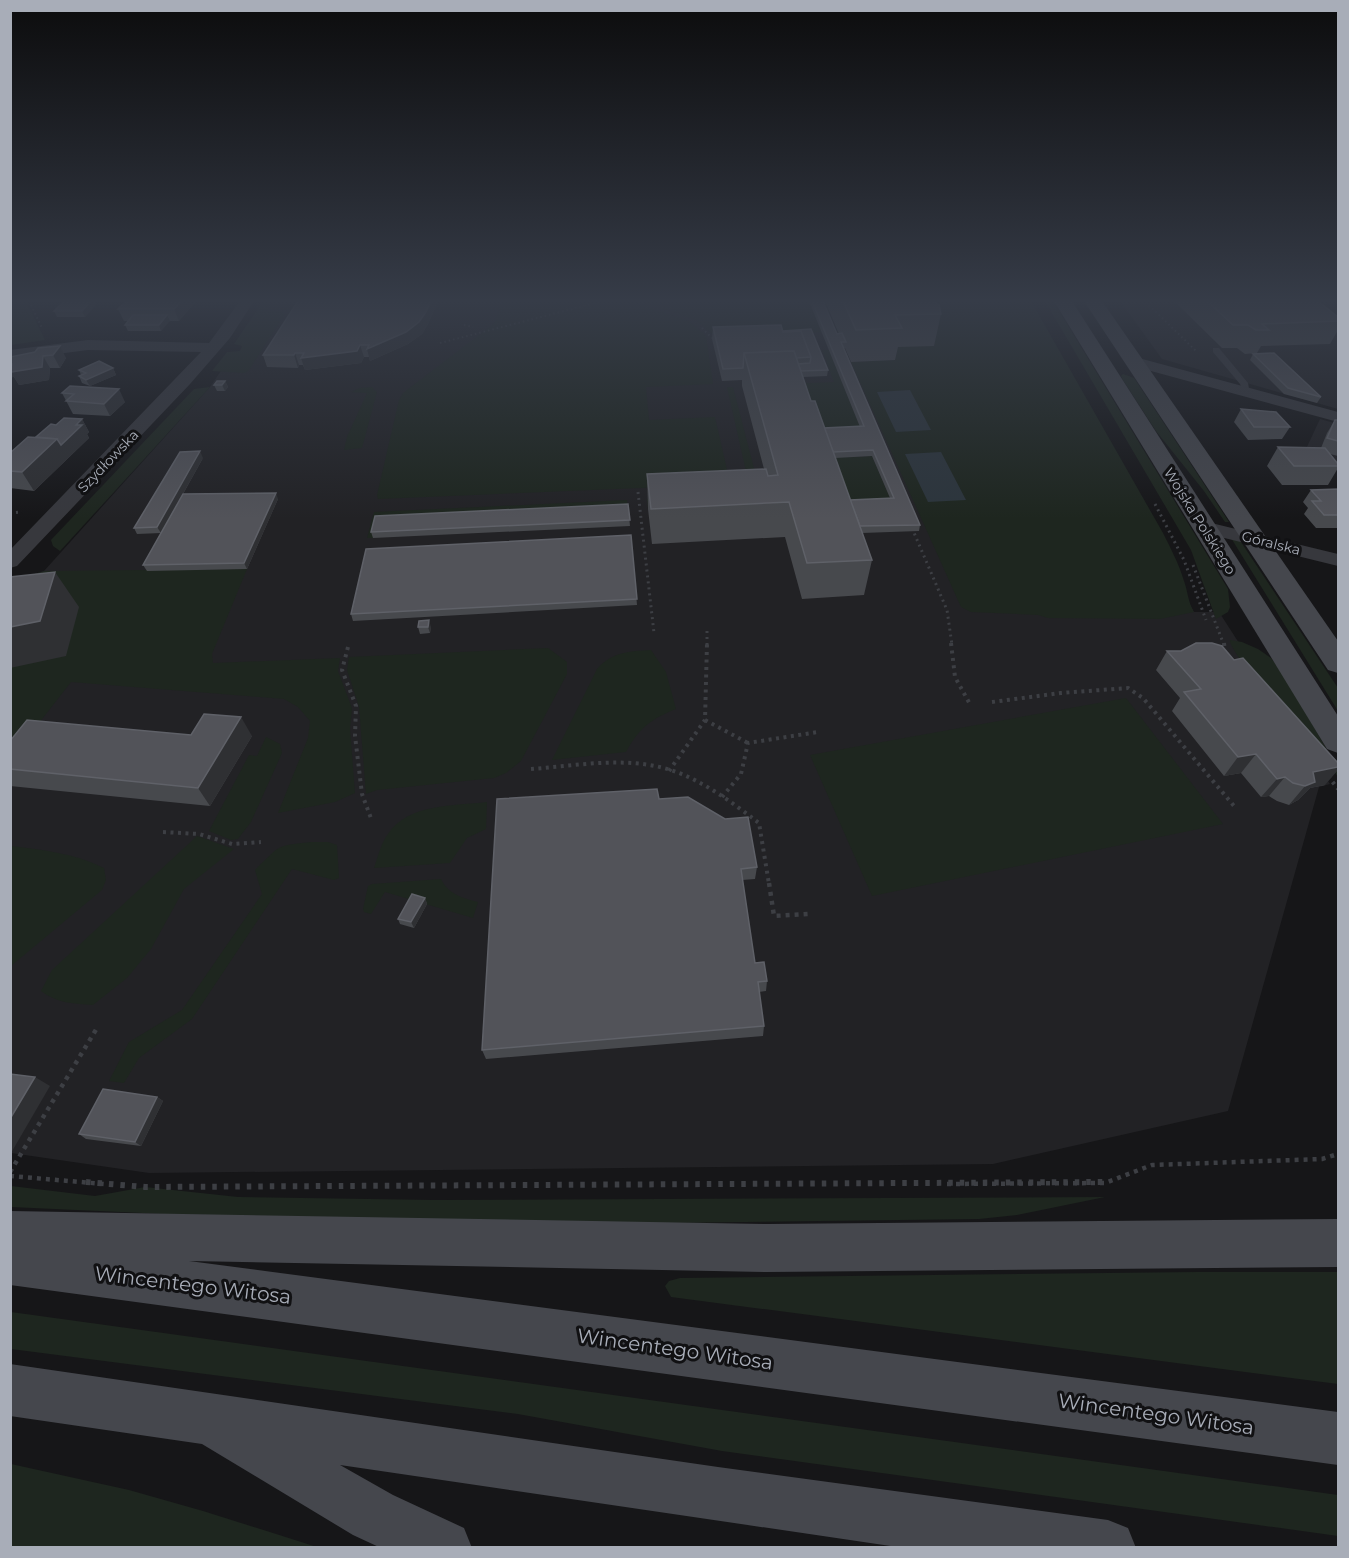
<svg xmlns="http://www.w3.org/2000/svg" width="1349" height="1558" font-family="Montserrat,sans-serif">
<rect width="100%" height="100%" fill="#161618"/>
<!-- built -->
<g fill="#222225">
<polygon points="272,301 1023,301 1194,612 1219,612 1330,784 1319,787 1228,1111 993,1164 149,1173 11,1153 11,588 19,579 44,571 210,387 233,353 240,351"/>
<polygon points="1120,301 1338,301 1338,409 1162,359"/>
<polygon points="1320,419 1338,424 1338,470 1306,449"/>
</g>
<!-- green -->
<g fill="#1e261f">
<polygon points="10,301 26,301 45,340 11,345"/>
<polygon points="263,301 272,301 266,311 281,311 285,314 249,370 245,373 212,371 227,352 240,351 242,346 234,344"/>
<polygon points="502,301 631,301 689,321 706,336 713,384 646,387 649,420 715,417 728,474 713,485 378,499 377,495 399,400 403,393 492,325 496,320"/>
<polygon points="640,301 809,301 821,332 714,336 696,320"/>
<path d="M908,301H1031L1163,533C1171,549 1179,564 1184,581C1188,592 1188,602 1194,612L1160,619L1048,618L1038,615L971,612L961,607L851,362L895,360Z"/>
<polygon points="1045,301 1053,301 1228,589 1230,607 1228,612 1216,619 1191,550"/>
<polygon points="822,350 829,350 863,433 810,435 790,384 834,382"/>
<polygon points="1123,374 1134,378 1229,522 1225,522 1204,491 1156,431 1123,380 1121,376"/>
<polygon points="210,387 60,551 53,546 51,540 194,389"/>
<polygon points="372,387 377,392 362,448 344,450 347,437 367,393 351,392 360,388"/>
<polygon points="727,387 733,387 763,503 648,509 647,499 722,495 747,476"/>
<polygon points="872,456 893,505 835,508 818,458"/>
<polygon points="627,500 628,511 377,522 373,538 367,538 374,512"/>
<polygon points="1231,538 1239,539 1338,688 1338,711"/>
<polygon points="247,569 212,654 213,663 340,658 338,671 352,708 350,729 355,793 335,802 278,813 308,738 310,721 298,707 284,699 71,682 11,759 10,669 19,579 44,571"/>
<path d="M1230,640L1242,642L1258,649L1271,658L1284,675L1338,769V777C1330,764 1317,754 1307,743C1295,730 1228,650 1230,640Z"/>
<polygon points="548,648 567,662 567,674 521,761 506,773 494,778 377,790 366,794 359,707 347,670 349,657"/>
<path d="M651,650L666,672L676,709C651,719 639,728 626,752L552,760L597,669C612,652 630,651 651,650Z"/>
<polygon points="1126,698 1223,824 872,896 810,755"/>
<polygon points="266,737 280,744 282,753 251,822 238,839 231,840 209,831 249,755 257,756"/>
<path d="M487,802L486,829L467,838L450,863L374,868C378,857 381,843 388,834C408,803 455,806 487,802Z"/>
<path d="M197,836L234,849L184,889L151,949L127,978L93,1005C75,1004 56,1003 41,991L52,970Z"/>
<path d="M311,842H328L337,845L339,878L334,880L292,869L192,1019L139,1058L124,1083L109,1081L129,1042L182,1010L262,894L255,870C281,845 274,846 311,842Z"/>
<path d="M11,846C43,850 74,853 104,868L106,880L102,890L11,966Z"/>
<path d="M441,879C448,894 462,898 478,902L473,918L385,892L371,914L364,912L363,909L368,886L372,884Z"/>
<polygon points="11,1186 95,1196 145,1187 238,1197 434,1200 1105,1197 1017,1215 979,1219 593,1224 164,1214 11,1207"/>
<polygon points="1196,1272 1338,1272 1338,1384 671,1297 665,1286 669,1281 680,1278"/>
<polygon points="11,1312 1338,1495 1338,1536 722,1451 518,1414 11,1349"/>
<polygon points="11,1464 129,1490 203,1511 317,1547 11,1547"/>
</g>
<!-- water -->
<g fill="#2c353c">
<polygon points="910,390 931,430 896,432 877,392"/>
<polygon points="941,452 966,500 928,502 905,454"/>
</g>
<g fill="none" stroke-linecap="round" stroke-linejoin="round">
<!-- path-far4 -->
<g stroke="#3d3f44" stroke-width="2" stroke-dasharray="1.5 3" stroke-linecap="butt">
<polyline points="29,301 42,328"/>
<polyline points="1141,301 1154,310 1196,351"/>
<polyline points="464,325 473,327"/>
<polyline points="702,328 712,338"/>
<polyline points="440,343 603,301"/>
</g>
<!-- path-far3 -->
<g stroke="#3d3f44" stroke-width="3" stroke-dasharray="2 4" stroke-linecap="butt">
<polyline points="638,492 654,633"/>
<polyline points="1155,504 1184,560 1206,620"/>
<polyline points="10,513 22,512"/>
<polyline points="912,528 947,610 952,645"/>
<polyline points="1193,565 1224,645"/>
<polyline points="707,645 707,630"/>
</g>
<!-- path-far2 -->
<g stroke="#3d3f44" stroke-width="4" stroke-dasharray="3 4.5" stroke-linecap="butt">
<polyline points="951,643 955,677 971,706"/>
<polyline points="1224,643 1225,653"/>
<polyline points="348,647 342,670 356,706 355,736 362,794 372,821"/>
<polyline points="992,702 1061,693 1128,688 1143,698 1234,806"/>
<polyline points="705,720 748,743"/>
<path d="M531,769C572,766 615,758 655,766C693,773 729,800 759,823L769,884"/>
<polyline points="669,771 705,720 707,643"/>
<polyline points="1328,776 1338,789"/>
<polyline points="722,797 741,774 748,743 818,732"/>
<polyline points="163,832 199,834 232,844 261,842"/>
</g>
<!-- path-far1 -->
<g stroke="#3d3f44" stroke-width="4.5" stroke-dasharray="4 5" stroke-linecap="butt">
<polyline points="769,883 774,916 809,914"/>
<polyline points="10,1172 97,1028"/>
<polyline points="10,1176 104,1184"/>
<polyline points="947,1184 1105,1183 1152,1165 1322,1159 1338,1154"/>
</g>
<!-- path -->
<polyline stroke="#3d3f44" stroke-width="6" stroke-dasharray="4.5 7" stroke-linecap="butt" points="86,1182 145,1187 1107,1182"/>
<!-- lane -->
<polygon fill="#37383d" fill-rule="evenodd" points="1213,348 1219,348 1248,383 1250,394 1244,394 1240,384 1213,352"/>
<!-- street -->
<g fill="#37383d" fill-rule="evenodd">
<polygon points="240,301 254,301 230,338 190,384 17,566 10,568 10,550 201,352 88,350 10,360 10,350 88,340 209,343"/>
<polygon points="1135,357 1338,412 1338,422 1129,365 1127,362 1129,359"/>
<polygon points="1203,521 1338,554 1338,566 1196,531 1193,527 1196,523"/>
</g>
<!-- secondary -->
<g fill="#45474d" fill-rule="evenodd">
<polygon points="1054,301 1072,301 1338,716 1338,753 1327,749"/>
<polygon points="1084,301 1102,301 1338,641 1338,673 1328,670"/>
<polygon points="10,1211 768,1224 1338,1219 1338,1267 768,1272 189,1261 1338,1412 1338,1465 10,1285"/>
<polygon points="10,1364 718,1467 1108,1520 1128,1528 1136,1548 904,1548 340,1465 393,1495 464,1528 472,1548 381,1548 353,1535 202,1444 10,1416"/>
</g>
</g>
<!-- wall -->
<g fill="#47494d" fill-rule="evenodd">
<polygon points="99,301 85,317 57,317 54,311"/>
<polygon points="124,301 196,301 179,321 169,321 161,331 128,331 125,325 128,321 124,321 118,309 125,302"/>
<polygon points="298,301 435,301 436,306 428,324 422,334 408,344 370,361 369,357 364,357 361,363 305,370 303,365 299,365 298,368 267,367 263,355"/>
<path d="M809,301H823L837,334H839L825,301H934L941,314L934,346L898,347L895,360L851,362L845,348H844L920,525L919,531L862,533L872,560L864,595L802,599L785,537L652,544L648,509L647,474L764,469L742,386V380L722,381L712,339L713,327L783,331L828,370L827,376L803,377L811,401L824,428L860,427ZM872,456L890,498L850,500L835,458Z"/>
<polygon points="1174,301 1242,301 1240,303 1338,317 1338,330 1330,344 1261,346 1257,353 1245,354 1237,348 1222,348"/>
<polygon points="38,348 66,358 60,368 50,368 49,380 19,385 14,377"/>
<polygon points="1253,354 1321,397 1317,403 1284,394 1250,360"/>
<polygon points="113,368 116,375 90,386 82,383 79,376 81,375 79,370"/>
<polygon points="225,381 228,387 225,391 217,391 214,385"/>
<polygon points="70,386 125,402 110,416 73,414 62,393"/>
<polygon points="1241,409 1290,427 1282,439 1248,440 1234,422"/>
<polygon points="82,419 89,432 87,434 89,438 34,491 10,488 10,453 56,425"/>
<polygon points="1335,420 1338,420 1338,456 1330,454 1338,464 1338,468 1328,485 1282,485 1267,466 1278,447 1321,448 1327,433"/>
<polygon points="203,458 183,494 278,499 247,569 147,571 143,565 161,533 137,534 134,528"/>
<polygon points="1338,489 1338,528 1316,528 1304,514 1308,508 1303,502 1311,490"/>
<polygon points="628,504 630,526 373,538 371,532"/>
<polygon points="631,535 637,605 353,621 351,614"/>
<polygon points="419,621 431,627 430,633 420,634 418,627"/>
<polygon points="1167,651 1181,651 1325,785 1310,788 1298,800 1289,805 1277,801 1269,796 1261,797 1241,773 1224,776 1172,711 1180,698 1156,670"/>
<polygon points="191,735 252,736 210,806 10,786 10,741"/>
<polygon points="659,799 757,867 755,879 742,880 755,963 767,981 766,991 759,992 764,1026 763,1036 486,1059 482,1050"/>
<polygon points="425,898 427,904 414,928 400,924 398,919"/>
<polygon points="157,1097 163,1101 141,1146 86,1139 79,1134"/>
</g>
<!-- shaded-wall -->
<g fill="#2f3033">
<polygon points="91,301 99,301 85,317 82,311"/>
<polygon points="182,301 196,301 179,321 174,309"/>
<polygon points="431,301 435,301 436,306 428,324 422,334 408,344 370,361 367,349"/>
<polygon points="167,315 170,321 161,331 159,325"/>
<polygon points="360,345 364,357 361,363 305,370 301,358"/>
<polygon points="60,346 66,358 60,368 53,355"/>
<polygon points="295,353 299,365 298,368 294,355"/>
<polygon points="43,356 50,368 49,380 19,385 14,377 10,378 10,364"/>
<polygon points="113,368 116,375 90,386 86,380"/>
<polygon points="225,381 228,387 225,391 222,385"/>
<polygon points="119,389 125,402 110,416 104,404"/>
<polygon points="82,419 89,432 87,434 89,438 34,491 22,472 57,439"/>
<polygon points="200,451 203,458 161,533 157,527"/>
<polygon points="276,493 278,499 247,569 244,563"/>
<polygon points="55,572 79,607 66,656 10,668 10,627"/>
<polygon points="429,620 431,627 430,633 428,627"/>
<polygon points="241,717 252,736 210,806 198,788"/>
<polygon points="1256,754 1241,773 1224,776 1238,757"/>
<polygon points="1338,767 1338,770 1325,785 1310,788 1298,800 1289,805 1305,786 1313,772"/>
<polygon points="1285,777 1269,796 1261,797 1277,779"/>
<polygon points="425,898 427,904 414,928 411,922"/>
<polygon points="35,1077 50,1086 11,1153 10,1119"/>
<polygon points="157,1097 163,1101 141,1146 135,1142"/>
</g>
<!-- building -->
<g fill="#525359" stroke="#5f6168" stroke-width="1.5">
<polygon points="64,301 91,301 82,311 54,311"/>
<polygon points="151,301 182,301 174,309 118,309 125,302 150,302"/>
<polygon points="298,301 431,301 426,312 419,322 406,332 367,349 369,345 360,345 357,351 301,358 304,353 295,353 294,355 263,355"/>
<polygon points="812,301 823,301 837,334 842,333 846,342 841,342 920,525 860,526 850,500 894,498 873,450 833,452 824,428 864,426"/>
<polygon points="843,301 934,301 939,305 941,314 895,315 902,328 856,330"/>
<polygon points="1207,301 1236,301 1239,303 1318,301 1338,317 1338,321 1262,324 1269,330 1256,330 1248,325 1233,325"/>
<polygon points="133,315 167,315 159,325 125,325"/>
<polygon points="781,325 783,332 801,331 811,357 796,358 794,351 744,353 743,368 723,369 713,327"/>
<polygon points="811,329 828,370 801,371 798,364 810,363 811,357 801,331 783,332 783,331"/>
<polygon points="60,346 53,355 43,356 42,367 11,372 12,364 10,364 10,357 35,352 38,348"/>
<polygon points="794,351 811,401 815,401 872,560 807,563 789,502 651,509 647,474 766,469 768,476 778,475 744,353"/>
<polygon points="1274,353 1321,397 1288,388 1253,354"/>
<polygon points="99,361 113,368 86,380 79,376 86,373 79,370"/>
<polygon points="217,381 225,381 222,385 214,385"/>
<polygon points="70,386 119,389 104,404 66,401 74,394 62,393"/>
<polygon points="1241,409 1276,412 1290,427 1254,427"/>
<polygon points="64,418 82,419 76,425 82,425 61,445 57,439 36,437 51,424 56,425"/>
<polygon points="1335,420 1338,420 1338,441 1327,438"/>
<polygon points="28,437 57,439 22,472 10,471 10,453"/>
<polygon points="1278,447 1325,448 1338,464 1338,466 1294,466"/>
<polygon points="200,451 157,527 134,528 180,452"/>
<polygon points="1338,489 1338,515 1324,515 1312,501 1321,501 1311,490"/>
<polygon points="276,493 244,563 143,565 183,494"/>
<polygon points="628,504 630,520 371,532 375,516"/>
<polygon points="631,535 637,599 351,614 366,549"/>
<polygon points="55,572 40,621 10,627 10,577"/>
<polygon points="429,620 428,627 418,627 419,621"/>
<polygon points="1196,643 1212,643 1222,646 1234,660 1243,658 1338,763 1338,767 1313,772 1315,782 1305,786 1293,783 1285,777 1277,779 1256,754 1238,757 1184,692 1201,689 1167,651 1181,651"/>
<polygon points="204,714 241,717 198,788 10,769 10,741 27,720 191,735"/>
<polygon points="657,789 659,799 688,797 725,819 748,817 757,867 741,869 755,963 764,962 767,981 758,982 764,1026 482,1050 497,799"/>
<polygon points="412,894 425,898 411,922 398,919"/>
<polygon points="10,1074 35,1077 10,1119"/>
<polygon points="103,1089 157,1097 135,1142 79,1134"/>
</g>
<!-- sky -->
<linearGradient id="sky" x2="0" y2="1"><stop stop-color="#0c0c0d"/><stop offset="0.58" stop-color="#363c48"/><stop offset="1" stop-color="#363c48" stop-opacity="0"/></linearGradient>
<rect width="1349" height="519" fill="url(#sky)"/>
<g text-anchor="middle" stroke-width="6" stroke-linejoin="round" paint-order="stroke">
<!-- far-street labels -->
<g font-size="14" fill="#a8adb8" stroke="#111113">
<text transform="translate(108 461) rotate(-46)" y="5">Szydłowska</text>
<text transform="translate(1200 521) rotate(58)" y="5">Wojska Polskiego</text>
<text transform="translate(1271 543) rotate(14)" y="5">Góralska</text>
</g>
<!-- near-street labels -->
<g font-size="20" fill="#a8adb8" stroke="#111113">
<text transform="translate(193 1285) rotate(7)" y="7">Wincentego Witosa</text>
<text transform="translate(675 1349) rotate(8)" y="7">Wincentego Witosa</text>
<text transform="translate(1156 1414) rotate(8)" y="7">Wincentego Witosa</text>
</g>
</g>
<!-- border -->
<rect width="1349" height="1558" fill="none" stroke="#a8adb8" stroke-width="24"/>
</svg>
